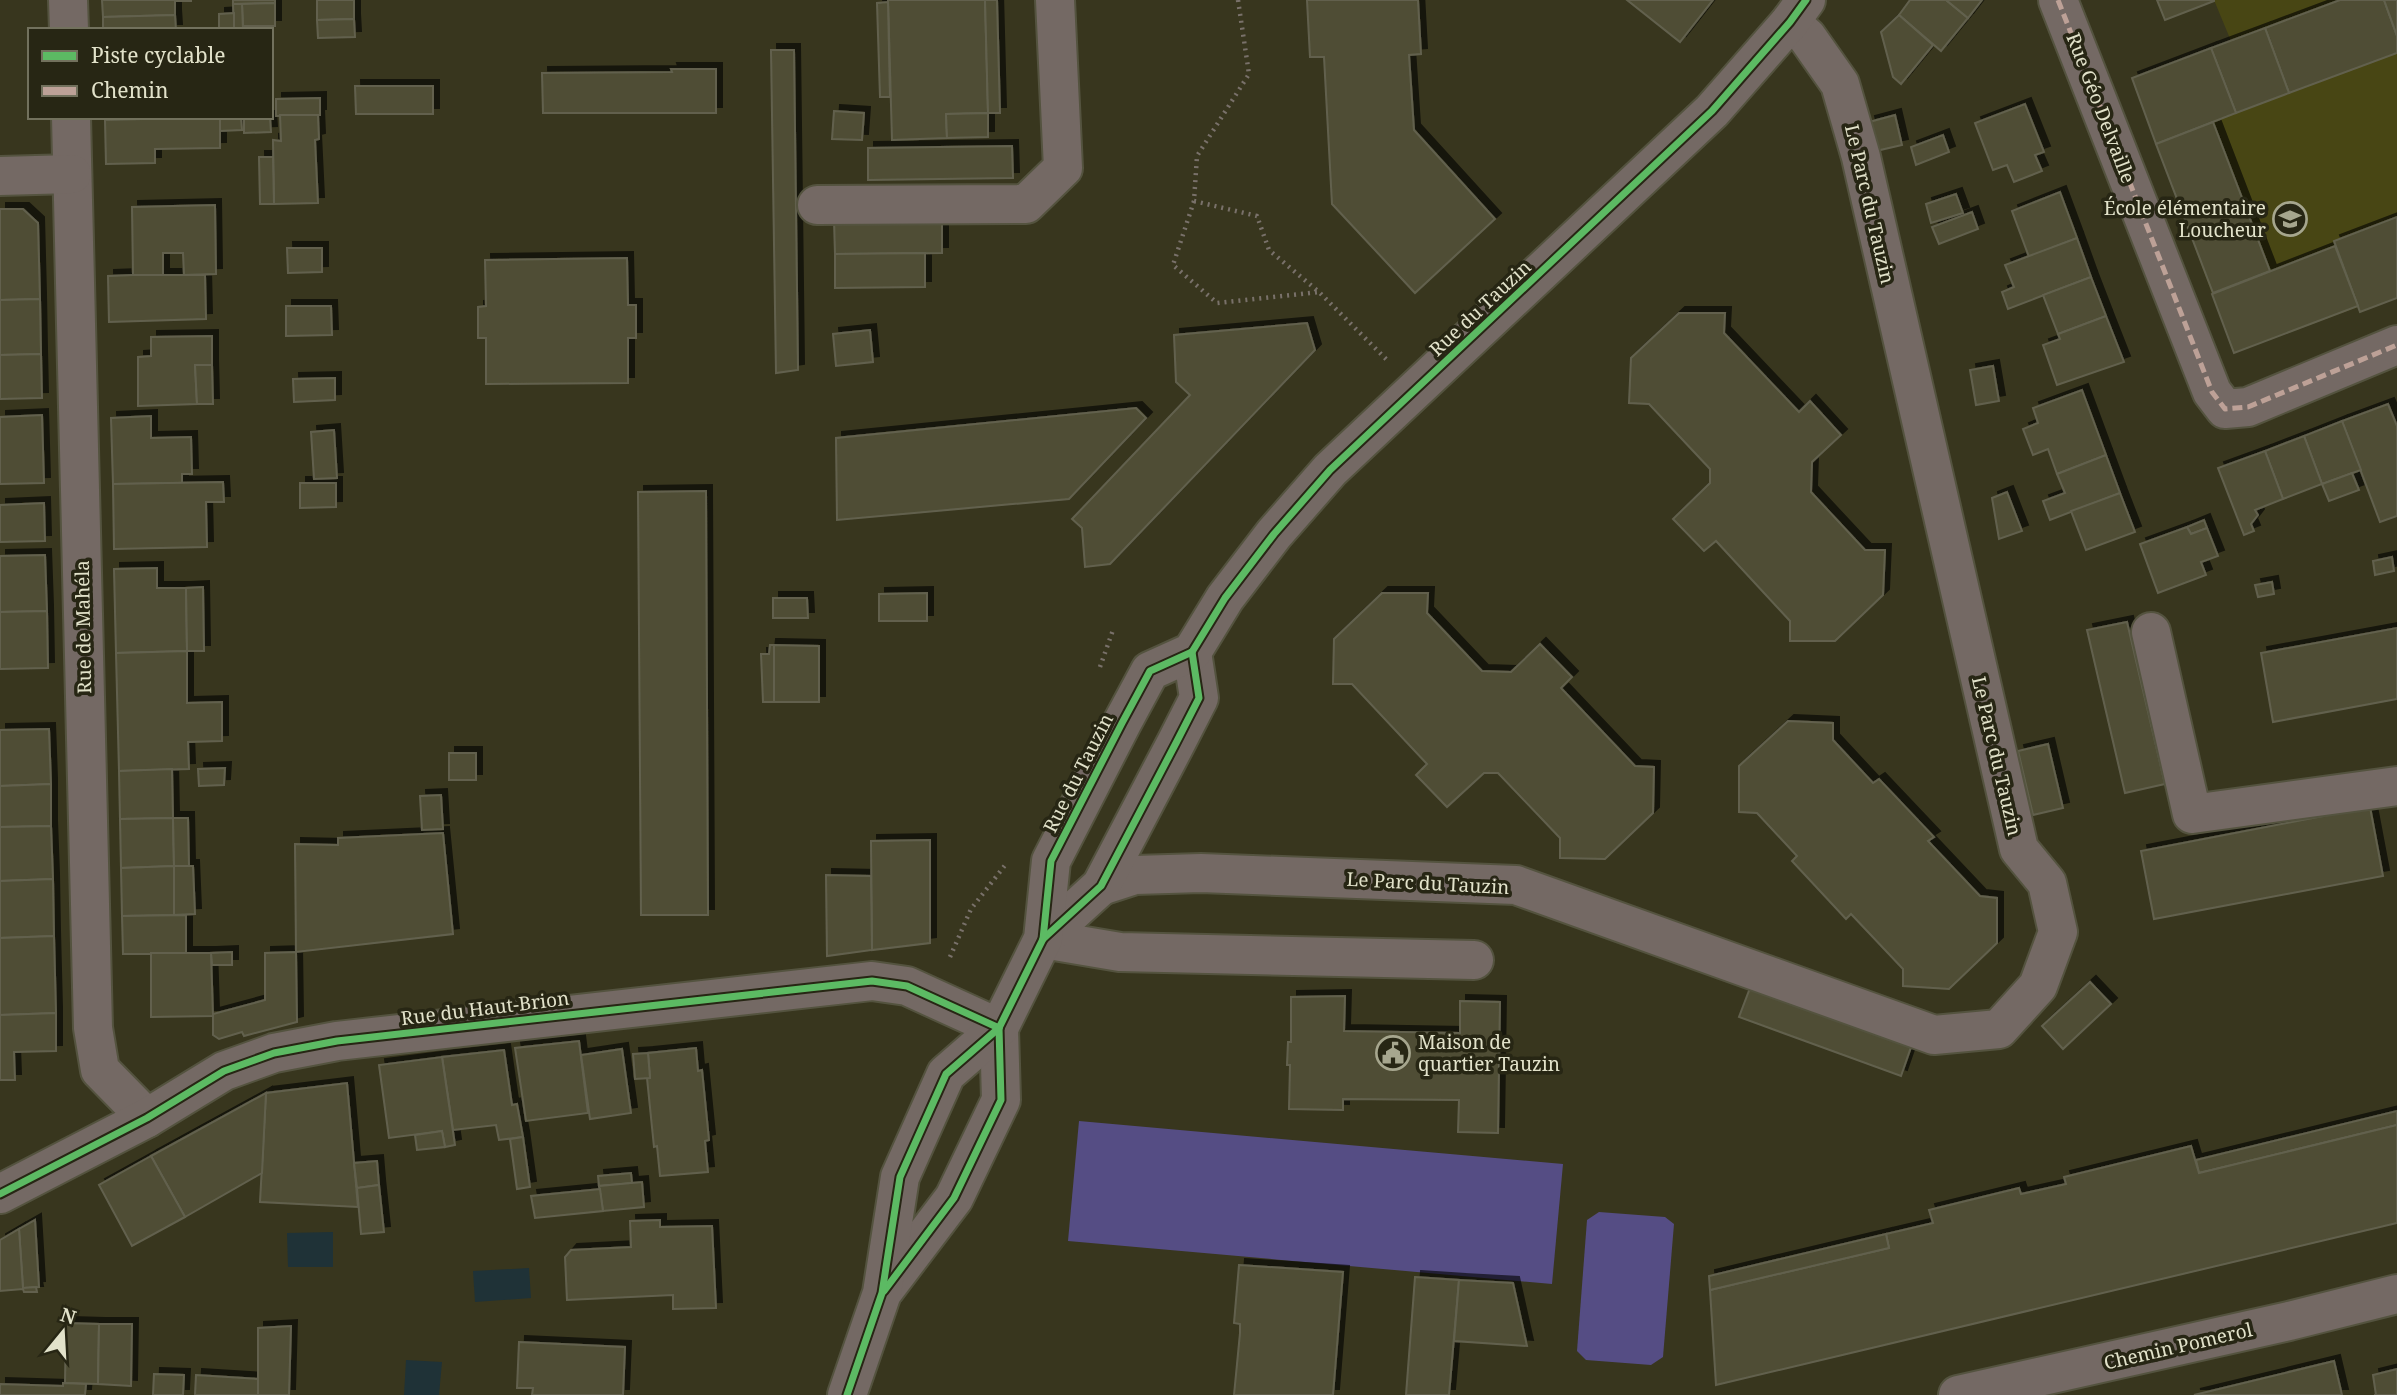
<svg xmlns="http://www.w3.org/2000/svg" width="2397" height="1395" font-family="'Noto Serif',serif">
<defs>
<filter id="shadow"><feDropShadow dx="6" dy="-6" stdDeviation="0" flood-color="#0009"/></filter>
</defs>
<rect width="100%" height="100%" fill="#38361e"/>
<!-- built -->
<polygon fill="#484614" points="2214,0 2397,0 2397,298 2358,307 2234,353 2132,78 2231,41"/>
<!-- green -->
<g fill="#554d84">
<polygon points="1079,1121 1563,1164 1552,1284 1068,1241"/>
<polygon points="1599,1212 1665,1217 1674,1224 1663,1357 1651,1365 1586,1360 1577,1351 1587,1220"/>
</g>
<!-- water -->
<g fill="#1f3237">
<polygon points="333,1232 333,1267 288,1267 287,1233"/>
<polygon points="529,1268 531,1298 475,1302 473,1271"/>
<polygon points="406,1360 442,1362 439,1395 404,1395"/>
</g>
<!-- building -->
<g fill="#4f4e35" stroke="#62614e" stroke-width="2" filter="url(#shadow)">
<polygon points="102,0 191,0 191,1 175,1 175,15 103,17"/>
<polygon points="233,0 275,0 275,3 233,4"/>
<polygon points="317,0 354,0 354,19 317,20"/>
<polygon points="888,0 985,0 988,113 946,114 947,138 892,140"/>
<polygon points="985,0 997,0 1000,113 988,113"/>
<polygon points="1307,0 1418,0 1421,54 1409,55 1414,130 1495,219 1415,293 1332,204 1324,57 1310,57"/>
<polygon points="1627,0 1713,0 1680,42"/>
<polygon points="1910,0 1946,0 1968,18 1941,51 1899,15"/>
<polygon points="1946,0 1982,0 1968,18"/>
<polygon points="2157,0 2214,0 2214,1 2165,20"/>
<polygon points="2340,0 2384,0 2397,36 2397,53 2289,93 2265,28"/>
<polygon points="2384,0 2397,0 2397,36"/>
<polygon points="888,2 890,97 880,97 877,3"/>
<polygon points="275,3 275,26 243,26 242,4"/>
<polygon points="233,4 242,4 243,30 234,30"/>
<polygon points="234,13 234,30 219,30 219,14"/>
<polygon points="175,15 176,30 103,30 103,17"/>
<polygon points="1899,15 1933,45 1901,84 1893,77 1881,32"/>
<polygon points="354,19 355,37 318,38 317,20"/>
<polygon points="2265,28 2289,93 2236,113 2211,48"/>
<polygon points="2211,48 2236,113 2156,144 2132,78"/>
<polygon points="771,50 794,50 798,370 776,373"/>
<polygon points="671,69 716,69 716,113 543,113 542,73 672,72"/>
<polygon points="355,86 433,86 433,114 356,114"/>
<polygon points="320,98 320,115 276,116 276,99"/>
<polygon points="2025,104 2044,152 2035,155 2042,171 2014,182 2007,165 1993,170 1975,123"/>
<polygon points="834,111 864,113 862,140 832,139"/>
<polygon points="988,113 988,137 947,138 946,114"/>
<polygon points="280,115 318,115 319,139 315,140 318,203 274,204 273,140 281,141"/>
<polygon points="1895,115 1902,145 1876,151 1869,122"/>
<polygon points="220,117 241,117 242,130 220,131"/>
<polygon points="220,117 220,148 155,149 155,163 106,164 105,120"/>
<polygon points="244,117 270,117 271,132 244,133"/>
<polygon points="2213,122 2270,271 2213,293 2156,144"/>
<polygon points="1943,135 1949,152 1916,165 1911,147"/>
<polygon points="1012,146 1013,178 868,180 868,148"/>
<polygon points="259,157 273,157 274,204 260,204"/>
<polygon points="2060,192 2077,238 2029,257 2012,211"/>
<polygon points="1956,194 1963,213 1931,223 1926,204"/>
<polygon points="215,205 216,274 184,275 183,253 163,253 163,275 133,275 132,207"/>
<polygon points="0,209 23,209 38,223 40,299 0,300"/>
<polygon points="1972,212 1978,229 1939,244 1932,227"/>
<polygon points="2397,217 2397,298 2360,312 2334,241"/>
<polygon points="942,219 942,253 835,254 834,220"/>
<polygon points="2077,238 2091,277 2008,309 2002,292 2014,287 2005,265"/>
<polygon points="2335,246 2358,306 2234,353 2212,294"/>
<polygon points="287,248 322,248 322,272 288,273"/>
<polygon points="925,253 925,287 835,288 835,254"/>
<polygon points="627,258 628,305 636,305 636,338 628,338 628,383 486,384 486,338 478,338 478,307 486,306 485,260"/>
<polygon points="133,275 205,275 206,319 109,322 108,276"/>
<polygon points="2091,277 2106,316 2058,334 2043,295"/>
<polygon points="40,299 41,354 0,355 0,300"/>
<polygon points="286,306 331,306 332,335 286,336"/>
<polygon points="1679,313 1725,313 1724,333 1799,412 1810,401 1841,435 1812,462 1811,492 1865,550 1885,550 1883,595 1835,641 1790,641 1790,621 1716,541 1704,551 1673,519 1710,483 1710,469 1649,404 1629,403 1631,358"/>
<polygon points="2106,316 2124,362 2057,385 2043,345 2060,339 2058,334"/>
<polygon points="1307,323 1315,350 1110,564 1085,567 1082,528 1072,519 1190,395 1176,382 1174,335"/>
<polygon points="870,330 873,362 836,366 833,334"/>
<polygon points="212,336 212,365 195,365 197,404 138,406 138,357 151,356 151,337"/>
<polygon points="41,354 42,398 0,399 0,355"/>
<polygon points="195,365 212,365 213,404 197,404"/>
<polygon points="1993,366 1999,401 1976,405 1970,370"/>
<polygon points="335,378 335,400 294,402 293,379"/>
<polygon points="2082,390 2106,455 2057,474 2048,449 2033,455 2023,429 2038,423 2033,408"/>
<polygon points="2388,404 2397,426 2397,516 2380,522 2342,421"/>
<polygon points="1136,408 1146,418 1069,499 837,520 836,438"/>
<polygon points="42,415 44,483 0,484 0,417"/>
<polygon points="151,416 151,438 191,437 192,474 182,474 182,483 113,484 111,418"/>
<polygon points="2342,421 2361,470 2322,484 2304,436"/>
<polygon points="334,430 337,478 314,479 311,432"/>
<polygon points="2304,436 2322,484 2283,499 2265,451"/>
<polygon points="2265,451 2283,499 2255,510 2258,515 2251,524 2254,531 2244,535 2218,468"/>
<polygon points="2106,455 2120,493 2050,520 2043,501 2065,493 2057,474"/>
<polygon points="2352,473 2359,490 2329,501 2322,484"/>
<polygon points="223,482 224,502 206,502 207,547 114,549 113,484"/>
<polygon points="300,483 336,483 336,507 300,508"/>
<polygon points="706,491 708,915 641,915 638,492"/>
<polygon points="2007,492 2022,531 1999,539 1992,498"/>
<polygon points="2120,493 2135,532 2086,550 2071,511"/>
<polygon points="44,503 45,541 0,542 0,505"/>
<polygon points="2204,520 2207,528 2191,534 2187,527"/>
<polygon points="2187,527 2191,534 2207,528 2218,556 2201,562 2206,575 2158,593 2140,544"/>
<polygon points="45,555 47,611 0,612 0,556"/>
<polygon points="2392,557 2394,571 2375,575 2373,561"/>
<polygon points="157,568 157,588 186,588 187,651 116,653 114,569"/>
<polygon points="2272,582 2274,594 2258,597 2255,585"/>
<polygon points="203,587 204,651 187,651 186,588"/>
<polygon points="927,593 927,621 879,621 879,594"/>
<polygon points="1382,593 1428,593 1427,613 1482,671 1511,672 1540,644 1572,677 1561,688 1635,766 1654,767 1653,813 1605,859 1560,858 1560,838 1498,773 1484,773 1447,807 1416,775 1427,764 1352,684 1333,684 1334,639"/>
<polygon points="773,598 807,598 808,618 773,618"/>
<polygon points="47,611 48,668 0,669 0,612"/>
<polygon points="2127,622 2165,784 2125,793 2087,630"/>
<polygon points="2397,628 2397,699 2273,722 2261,653"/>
<polygon points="770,645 774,645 774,702 763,702 761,654 769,654"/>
<polygon points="774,645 819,646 819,702 774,702"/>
<polygon points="187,651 187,703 222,702 222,741 188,742 189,769 119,771 116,653"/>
<polygon points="1788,721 1833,723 1833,740 1873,783 1879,779 1934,837 1928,841 1980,896 1997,898 1997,943 1949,989 1903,986 1903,969 1851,914 1846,919 1792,861 1797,856 1757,813 1739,812 1739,766"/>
<polygon points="49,729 51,784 0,786 0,730"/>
<polygon points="2048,744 2063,808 2033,815 2018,751"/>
<rect x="449" y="753" width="27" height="27"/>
<polygon points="225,768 224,785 199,786 198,769"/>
<polygon points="172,769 173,818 120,819 119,771"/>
<polygon points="51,784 51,826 0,827 0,786"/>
<polygon points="441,795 443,829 422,830 420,796"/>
<polygon points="2370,807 2383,876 2154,919 2141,851"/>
<polygon points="173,818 174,866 121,868 120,819"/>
<polygon points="173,818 188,818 189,866 174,866"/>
<polygon points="51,826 53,879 0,881 0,827"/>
<polygon points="443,833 453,934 296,952 295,844 338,845 338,838"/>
<polygon points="930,840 930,943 872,950 871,841"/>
<polygon points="174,866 174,915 122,916 121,868"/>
<polygon points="174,866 193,866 195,914 174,915"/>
<polygon points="826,875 871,876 872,950 827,956"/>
<polygon points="53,879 54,936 0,938 0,881"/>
<polygon points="186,915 186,954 123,954 122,916"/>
<polygon points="54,936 56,1013 0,1015 0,938"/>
<polygon points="232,952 232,965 212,965 211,953"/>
<polygon points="296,952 297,1022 244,1036 242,1032 219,1039 213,1035 213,1014 265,1000 265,953"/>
<polygon points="151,953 211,953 213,1016 151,1017"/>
<polygon points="2090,982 2111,1004 2063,1049 2042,1026"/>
<polygon points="1750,988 1911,1047 1901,1076 1739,1017"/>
<polygon points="1345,996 1344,1031 1460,1033 1460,1001 1500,1002 1498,1133 1458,1132 1459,1100 1343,1099 1343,1110 1289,1109 1290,1065 1287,1065 1288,1042 1291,1042 1291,997"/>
<polygon points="56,1013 56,1051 14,1052 15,1080 0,1080 0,1015"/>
<polygon points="579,1041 588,1113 526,1121 515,1048"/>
<polygon points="696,1048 698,1071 702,1070 709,1140 705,1141 708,1172 660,1176 657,1146 654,1147 647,1078 650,1078 648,1053"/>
<polygon points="622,1049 631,1113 590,1119 581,1055"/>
<polygon points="504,1050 512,1105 517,1104 523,1137 499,1140 496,1125 453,1130 442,1057"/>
<polygon points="648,1053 650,1078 635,1079 633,1054"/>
<polygon points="442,1057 455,1145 445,1147 442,1131 389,1138 379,1065"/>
<polygon points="347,1083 358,1207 260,1202 266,1093"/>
<polygon points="266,1093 262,1173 185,1217 151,1156"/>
<polygon points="2397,1111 2397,1125 2199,1173 2196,1160"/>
<polygon points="2397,1125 2397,1223 1716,1385 1710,1290 1889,1248 1886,1234 1933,1223 1929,1210 2019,1188 2021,1194 2066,1184 2064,1177 2191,1146 2199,1173"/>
<polygon points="442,1131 445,1147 417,1150 415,1135"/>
<polygon points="523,1137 530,1187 517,1189 510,1139"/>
<polygon points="151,1156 185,1217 132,1246 99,1185"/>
<polygon points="377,1161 379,1185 357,1188 354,1163"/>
<polygon points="631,1173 632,1183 599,1186 598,1176"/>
<polygon points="642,1182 644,1207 603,1211 599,1186"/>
<polygon points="379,1185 384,1232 361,1234 357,1188"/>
<polygon points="600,1189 603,1211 535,1218 531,1196"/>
<polygon points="35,1220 39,1287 23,1288 19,1229"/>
<polygon points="660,1220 660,1227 712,1226 716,1308 673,1309 673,1295 567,1300 565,1257 571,1250 631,1247 630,1221"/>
<polygon points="19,1229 23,1288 36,1287 37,1292 24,1292 23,1289 0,1291 0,1240"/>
<polygon points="1886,1234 1889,1248 1710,1290 1709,1276"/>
<polygon points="1239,1265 1343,1272 1333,1395 1234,1395 1240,1333 1240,1324 1234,1323"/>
<polygon points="1415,1277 1459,1280 1449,1395 1406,1395"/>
<polygon points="1459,1280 1513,1283 1527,1346 1454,1341"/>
<polygon points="66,1323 99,1324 98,1384 65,1383"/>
<polygon points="99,1324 132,1324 131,1386 98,1384"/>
<polygon points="291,1326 289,1395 258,1395 258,1328"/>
<polygon points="519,1342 625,1347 623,1395 532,1395 533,1388 517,1388"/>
<polygon points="2334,1361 2342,1395 2194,1395"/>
<polygon points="2397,1369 2397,1395 2374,1395 2376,1395 2373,1375"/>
<polygon points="154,1374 184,1375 183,1395 153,1395"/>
<polygon points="196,1375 258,1379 258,1395 195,1395"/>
<polygon points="63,1383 86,1384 85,1395 0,1395 0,1384 63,1386"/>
</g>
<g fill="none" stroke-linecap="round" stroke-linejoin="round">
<!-- minor casing -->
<g stroke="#54533f" stroke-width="42">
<g id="minor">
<polyline points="68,0 69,30"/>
<polyline points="2058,0 2212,392 2225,409 2248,407 2397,345"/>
<polyline points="71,117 93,1028 100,1070 147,1118"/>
<polyline points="0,176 72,174"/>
<polyline points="817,205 1026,204 1063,168 1055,0"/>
<polyline points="2151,632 2192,814 2397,786"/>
<polyline points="1101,886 1135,875 1201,873 1516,885 1934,1035 1999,1029 2038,986 2058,932 2047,883 2019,849 1861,157 1840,84 1807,37 1790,22"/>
<polyline points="1043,939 1120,952 1474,960"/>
<polyline points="1043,939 1101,886 1176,743 1199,698 1192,652"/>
<polyline points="0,1194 147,1118 224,1071 274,1053 337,1041 872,981 907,986 999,1028"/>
<polyline points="885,1289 954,1198 1001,1100 999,1028"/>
<polyline points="847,1395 882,1293 900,1177 946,1074 999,1028 1043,939 1051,861 1122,723 1150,671 1192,652 1225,598 1274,534 1330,470 1712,111 1790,22 1806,0"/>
<polyline points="1958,1395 2289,1321 2397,1294"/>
</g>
</g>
<!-- path -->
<g stroke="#79716a" stroke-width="4.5" stroke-dasharray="2 5" stroke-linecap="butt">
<polyline points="1238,0 1249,74 1197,156 1194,201 1257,216 1269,250 1319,292 1387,360"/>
<polyline points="1194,201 1173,265 1217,303 1319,292"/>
<polyline points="1100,667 1113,630"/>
<polyline points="950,957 971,909 1006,864"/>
</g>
<!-- minor -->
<use href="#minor" stroke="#746964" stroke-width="38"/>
<!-- quiet -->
<polyline stroke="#bda197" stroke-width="5" stroke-dasharray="10 5" stroke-linecap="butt" points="2058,0 2212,392 2225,409 2248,407 2397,345"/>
<!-- cycleway casing -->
<g stroke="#272614" stroke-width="11">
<g id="cycleway">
<polyline points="1043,939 1101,886 1176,743 1199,698 1192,652"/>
<polyline points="0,1194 147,1118 224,1071 274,1053 337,1041 872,981 907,986 999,1028"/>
<polyline points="884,1291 954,1198 1001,1100 999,1028"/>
<polyline points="847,1395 882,1293 900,1177 946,1074 999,1028 1043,939 1051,861 1122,723 1150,671 1192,652 1225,598 1274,534 1330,470 1712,111 1790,22 1806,0"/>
</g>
</g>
<!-- cycleway -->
<use href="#cycleway" stroke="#5cba63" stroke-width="7"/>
</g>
<!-- icons -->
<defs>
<g id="school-ring" transform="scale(1.75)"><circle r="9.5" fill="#272614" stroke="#a6a68e" stroke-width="1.5"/><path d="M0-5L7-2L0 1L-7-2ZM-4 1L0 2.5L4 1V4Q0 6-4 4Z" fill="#a6a68e"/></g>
<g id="civic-ring" transform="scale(1.75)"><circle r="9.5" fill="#272614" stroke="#a6a68e" stroke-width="1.5"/><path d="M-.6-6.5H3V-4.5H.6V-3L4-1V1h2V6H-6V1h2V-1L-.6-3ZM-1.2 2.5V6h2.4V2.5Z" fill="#a6a68e"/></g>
</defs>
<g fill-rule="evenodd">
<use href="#school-ring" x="2290" y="219"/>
<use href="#civic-ring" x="1393" y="1053"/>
</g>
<g text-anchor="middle" stroke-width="7" stroke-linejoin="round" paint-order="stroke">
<!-- street labels -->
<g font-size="19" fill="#e2e2ca" stroke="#272614">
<text transform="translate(2101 108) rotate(69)" y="7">Rue Géo Delvaille</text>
<text transform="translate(1870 204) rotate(77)" y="7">Le Parc du Tauzin</text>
<text transform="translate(1480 308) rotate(-43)" y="7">Rue du Tauzin</text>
<text transform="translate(83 627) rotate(-91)" y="7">Rue de Mahéla</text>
<text transform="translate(1997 756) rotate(77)" y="7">Le Parc du Tauzin</text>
<text transform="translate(1078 773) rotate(-63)" y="7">Rue du Tauzin</text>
<text transform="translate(1428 883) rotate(3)" y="7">Le Parc du Tauzin</text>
<text transform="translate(485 1008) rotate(-7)" y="7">Rue du Haut-Brion</text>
<text transform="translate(2178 1346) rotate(-13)" y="7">Chemin Pomerol</text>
</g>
<!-- poi labels -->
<g font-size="19" fill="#e2e2ca" stroke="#272614" text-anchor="end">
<text x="2266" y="215">École élémentaire<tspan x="2266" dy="22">Loucheur</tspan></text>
<text x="1418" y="1049" text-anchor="start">Maison de<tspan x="1418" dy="22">quartier Tauzin</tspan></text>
</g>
</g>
<!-- legend -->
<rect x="28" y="28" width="245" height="91" fill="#272614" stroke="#72715d" stroke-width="2"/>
<rect x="42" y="51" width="35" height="10" fill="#5cba63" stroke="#72715d" stroke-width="2"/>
<text x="91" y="63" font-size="21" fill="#e2e2ca">Piste cyclable</text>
<rect x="42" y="86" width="35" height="10" fill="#bda197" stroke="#72715d" stroke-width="2"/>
<text x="91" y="98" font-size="21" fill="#e2e2ca">Chemin</text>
<!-- north arrow -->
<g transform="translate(63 1332) rotate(18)" stroke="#272614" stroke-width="5" paint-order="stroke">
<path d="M0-5L12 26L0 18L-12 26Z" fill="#e2e2ca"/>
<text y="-10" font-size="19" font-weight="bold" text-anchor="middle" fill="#e2e2ca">N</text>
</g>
</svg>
